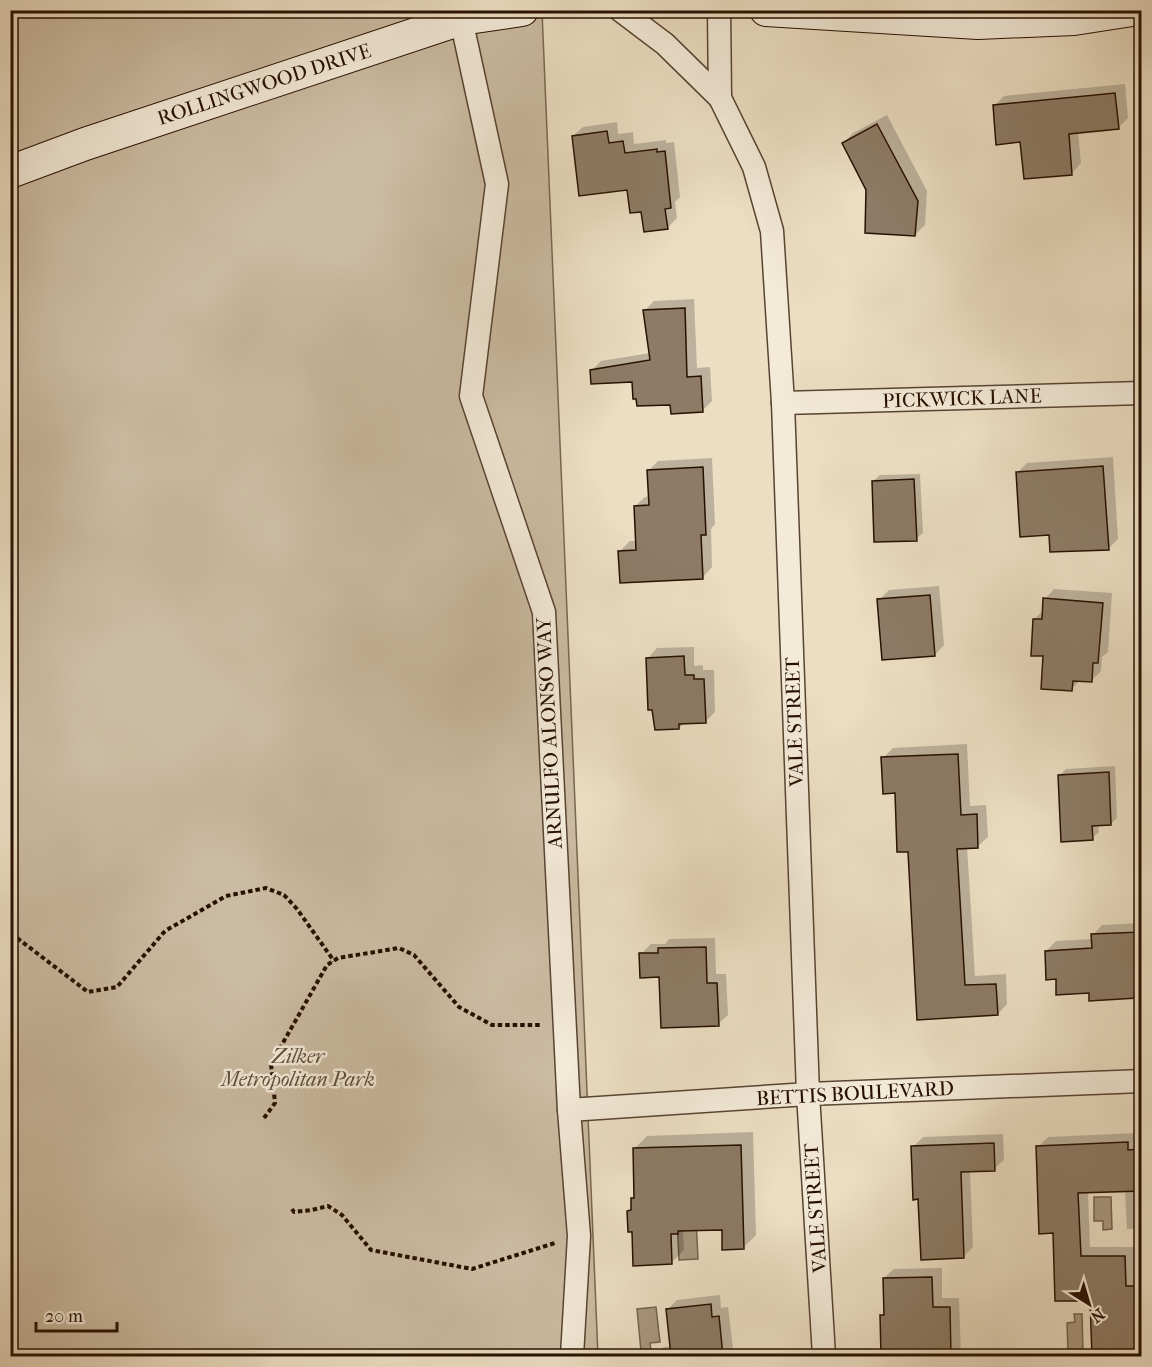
<svg xmlns="http://www.w3.org/2000/svg" width="1152" height="1367" font-family="'IM FELL French Canon',serif">
<rect width="100%" height="100%" fill="#ecdec3"/>
<filter id="stains"><feTurbulence type="fractalNoise" baseFrequency=".00333" numOctaves="4"/><feColorMatrix values="0 0 0 0 .2 0 0 0 0 .09 0 0 0 0 .02 0 0 0 .5 -.17"/></filter>
<radialGradient id="worn" r=".72"><stop offset=".6" stop-color="#630" stop-opacity="0"/><stop offset="1" stop-color="#630" stop-opacity=".3"/></radialGradient>
<!-- green -->
<polygon fill="#cbbba2" stroke="#796652" stroke-width="1.5" points="10,11 542,11 598,1356 11,1356"/>
<!-- water -->
<g fill="#a99881" stroke="#75624e" stroke-width="1.5">
<polygon points="1094,1197 1111,1197 1112,1229 1103,1230 1103,1221 1094,1221"/>
<polygon points="696,1218 698,1259 679,1260 677,1219"/>
<polygon points="656,1307 660,1342 650,1343 651,1350 641,1351 637,1309"/>
<polygon points="1074,1314 1082,1314 1083,1352 1068,1353 1067,1323 1075,1322"/>
</g>
<!-- shadow -->
<g fill="#0003">
<polygon points="1125,84 1128,118 1118,128 1078,132 1081,163 1072,173 1022,141 994,106 1004,96"/>
<polygon points="887,115 927,191 925,225 915,235 868,189 844,143 853,133"/>
<polygon points="617,122 618,134 633,132 634,144 666,140 666,143 674,142 680,197 675,202 677,218 667,228 642,210 628,188 573,136 583,127"/>
<polygon points="694,299 697,368 710,367 712,401 702,411 671,404 633,381 592,370 601,361 650,353 644,311 654,301"/>
<polygon points="1113,457 1118,539 1108,549 1017,473 1027,463"/>
<polygon points="712,458 715,524 711,529 712,567 703,577 620,551 630,541 638,541 635,506 645,497 650,496 648,471 658,461"/>
<polygon points="920,474 923,533 916,539 873,481 880,475"/>
<polygon points="939,586 944,645 935,655 879,600 889,590"/>
<polygon points="1054,589 1112,593 1108,652 1102,657 1101,671 1092,680 1081,680 1071,689 1044,655 1034,619 1044,610 1045,599"/>
<polygon points="694,647 694,666 703,665 703,670 714,670 715,712 705,722 684,723 679,728 653,708 648,658 657,648"/>
<polygon points="967,744 970,806 986,805 988,837 978,846 967,847 975,976 1006,974 1007,1004 998,1014 918,1018 909,850 896,792 883,758 893,748"/>
<polygon points="1115,766 1117,818 1111,824 1098,825 1099,832 1092,838 1059,776 1066,769"/>
<polygon points="1142,923 1142,991 1136,996 1090,991 1057,978 1046,951 1056,941 1093,939 1093,935 1102,925"/>
<polygon points="715,938 716,974 726,974 728,1015 718,1024 661,976 641,954 651,944 665,944 669,939"/>
<polygon points="753,1132 756,1235 743,1248 723,1228 683,1229 684,1250 671,1263 633,1231 629,1211 633,1207 633,1198 636,1196 634,1149 647,1136"/>
<polygon points="1137,1133 1137,1140 1142,1140 1142,1229 1127,1229 1125,1190 1088,1192 1090,1247 1135,1247 1135,1277 1142,1277 1142,1356 1093,1356 1092,1299 1054,1231 1038,1147 1048,1137"/>
<polygon points="1003,1134 1004,1160 994,1169 970,1170 973,1247 963,1257 920,1198 913,1147 923,1137"/>
<polygon points="942,1268 942,1298 959,1298 961,1356 883,1356 882,1316 885,1312 884,1278 894,1269"/>
<polygon points="720,1295 721,1308 728,1307 734,1356 654,1356 664,1347 671,1346 667,1310 677,1300"/>
</g>
<!-- building -->
<g fill="#8d7b66" stroke="#271001" stroke-width="1.5">
<polygon points="1115,93 1119,129 1069,134 1072,175 1024,179 1020,142 996,145 993,105"/>
<polygon points="877,124 918,201 915,236 865,233 866,190 842,143"/>
<polygon points="607,131 609,143 623,141 625,153 657,149 657,152 665,151 671,208 665,209 668,229 644,232 641,212 630,213 627,190 579,196 572,136"/>
<polygon points="685,308 687,377 701,376 703,412 671,414 670,405 637,406 636,399 633,399 632,382 591,384 590,370 650,360 643,310"/>
<polygon points="1103,466 1109,550 1050,552 1049,535 1020,537 1016,472"/>
<polygon points="703,467 706,535 701,535 703,579 620,583 618,551 636,550 634,506 649,505 647,470"/>
<polygon points="914,479 917,541 874,542 872,481"/>
<polygon points="930,595 935,656 882,660 877,599"/>
<polygon points="1043,598 1103,603 1098,663 1093,663 1092,682 1073,681 1072,691 1041,689 1043,656 1031,656 1033,619 1042,619"/>
<polygon points="684,656 685,675 694,675 694,679 704,679 706,723 679,724 679,729 655,730 652,710 648,710 646,658"/>
<polygon points="958,754 961,815 977,814 978,848 957,849 965,985 996,984 998,1015 917,1020 908,852 897,852 895,793 883,794 881,757"/>
<polygon points="1109,772 1111,825 1092,826 1093,840 1061,842 1058,775"/>
<polygon points="1142,932 1142,973 1135,973 1137,998 1089,1001 1089,993 1056,995 1056,979 1046,980 1045,951 1092,948 1091,934"/>
<polygon points="706,947 707,983 717,983 719,1026 661,1028 659,977 640,978 639,953 658,953 658,948"/>
<polygon points="1128,1142 1128,1150 1142,1149 1142,1191 1078,1193 1081,1256 1125,1256 1126,1286 1141,1286 1142,1356 1092,1356 1090,1301 1055,1301 1053,1233 1039,1234 1036,1146"/>
<polygon points="994,1143 995,1171 961,1172 964,1258 921,1260 918,1199 913,1200 911,1146"/>
<polygon points="741,1145 744,1249 722,1250 722,1230 678,1231 678,1234 671,1234 672,1264 633,1266 632,1232 628,1232 627,1211 631,1210 631,1198 634,1198 633,1148"/>
<polygon points="932,1277 933,1307 950,1307 951,1356 881,1356 880,1315 884,1315 883,1278"/>
<polygon points="711,1304 712,1317 719,1316 723,1356 671,1356 666,1309"/>
</g>
<g fill="none" stroke-linecap="round" stroke-linejoin="round">
<!-- street casing -->
<g stroke="#584432" stroke-width="25">
<g id="street">
<polyline points="620,10 665,44 720,98"/>
<polyline points="719,10 720,98 754,167 772,231 783,403 808,1094 824,1356"/>
<polyline points="461,19 497,184 471,396 544,612 569,1110 579,1236 572,1356"/>
<polyline points="783,403 1142,393"/>
<polyline points="569,1110 808,1094 1142,1081"/>
</g>
</g>
<!-- secondary casing -->
<g stroke="#271001" stroke-width="34">
<g id="secondary">
<polyline points="766,10 978,23 1074,19 1132,10"/>
<polyline points="10,172 85,144 461,19 522,10"/>
</g>
</g>
<!-- path -->
<g stroke="#271001" stroke-width="4" stroke-dasharray="4.5 3" stroke-linecap="butt">
<polyline points="10,940 17,938 88,992 117,987 165,931 226,896 266,888 284,895 297,909 334,961"/>
<polyline points="264,1118 275,1103 271,1064 327,965 338,958 399,948 414,955 459,1007 492,1025 540,1025"/>
<polyline points="292,1209 294,1212 312,1210 328,1206 342,1215 371,1250 472,1269 555,1243"/>
</g>
<!-- street -->
<use href="#street" stroke="#f3ead8" stroke-width="22"/>
<!-- secondary -->
<use href="#secondary" stroke="#f3ead8" stroke-width="32"/>
</g>
<g text-anchor="middle" stroke-width="5" stroke-linejoin="round" paint-order="stroke">
<!-- street labels -->
<g font-size="20" fill="#271001" stroke="#f3ead8">
<text transform="translate(264 84) rotate(-18)" y="7">ROLLINGWOOD DRIVE</text>
<text transform="translate(962 398) rotate(-2)" y="7">PICKWICK LANE</text>
<text transform="translate(794 722) rotate(-92)" y="7">VALE STREET</text>
<text transform="translate(549 733) rotate(-93)" y="7">ARNULFO ALONSO WAY</text>
<text transform="translate(855 1093) rotate(-3)" y="7">BETTIS BOULEVARD</text>
<text transform="translate(815 1208) rotate(-94)" y="7">VALE STREET</text>
</g>
<!-- park labels -->
<g font-size="20" font-style="italic" fill="#604c39" stroke="#f3ead8">
<text x="298" y="1063">Zilker<tspan x="298" dy="23">Metropolitan Park</tspan></text>
</g>
</g>
<!-- margin -->
<rect width="1152" height="1367" fill="none" stroke="#ecdec3" stroke-width="36"/>
<rect x="12" y="12" width="1128" height="1343" fill="none" stroke="#271001" stroke-width="3"/>
<rect x="18" y="18" width="1116" height="1331" fill="none" stroke="#271001" stroke-width="1.5"/>
<!-- north arrow -->
<g transform="translate(1089 1304) rotate(143)" stroke="#f3ead8" stroke-width="4.5" paint-order="stroke">
<path d="M0-4.5L10 22L0 15L-10 22Z" fill="#271001"/>
<text y="-9" font-size="16" font-weight="bold" text-anchor="middle" fill="#271001">N</text>
</g>
<!-- scale -->
<path d="M36 1322v9h81v-9" fill="none" stroke="#271001" stroke-width="3"/>
<text x="45" y="1322" font-size="18" fill="#271001" stroke="#f3ead8" stroke-width="4.5" paint-order="stroke">20 m</text>
<rect width="100%" height="100%" filter="url(#stains)"/>
<rect width="100%" height="100%" fill="url(#worn)"/>
</svg>
